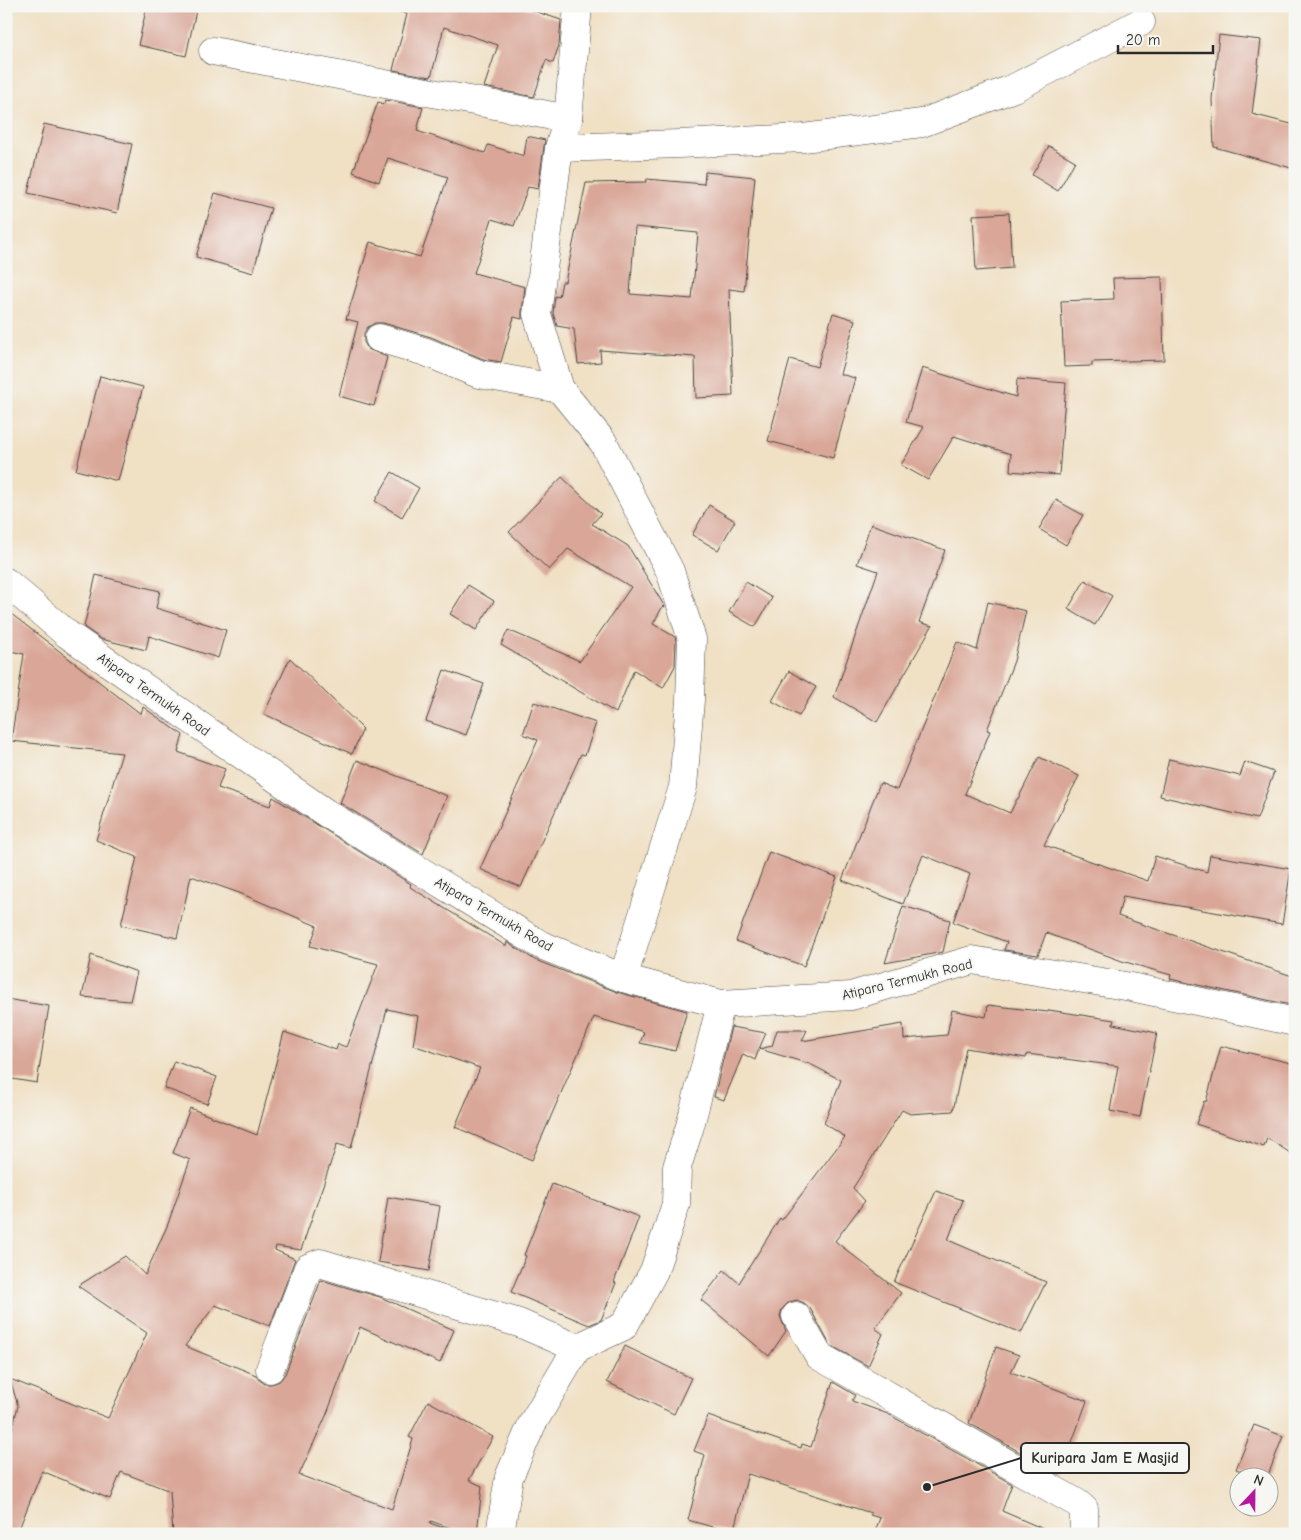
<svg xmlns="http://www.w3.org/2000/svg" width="1301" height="1540" font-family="'Comic Neue',sans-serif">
<rect width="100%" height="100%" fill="#f6f6f2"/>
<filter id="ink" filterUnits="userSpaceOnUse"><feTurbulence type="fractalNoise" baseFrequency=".02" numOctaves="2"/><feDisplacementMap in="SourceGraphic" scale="10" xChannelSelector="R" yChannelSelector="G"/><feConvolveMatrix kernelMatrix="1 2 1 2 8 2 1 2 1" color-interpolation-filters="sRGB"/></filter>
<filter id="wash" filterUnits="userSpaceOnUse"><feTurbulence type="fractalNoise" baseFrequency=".0096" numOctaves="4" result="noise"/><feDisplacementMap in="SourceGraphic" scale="20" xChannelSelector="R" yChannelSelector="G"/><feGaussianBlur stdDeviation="1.12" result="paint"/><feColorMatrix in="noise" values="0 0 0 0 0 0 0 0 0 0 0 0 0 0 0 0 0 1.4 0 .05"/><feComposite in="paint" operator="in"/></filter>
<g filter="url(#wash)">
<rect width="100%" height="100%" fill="#f0e0c4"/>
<g id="blocks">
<!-- building -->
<g fill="#d9a697" fill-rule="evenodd">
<polygon points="147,6 197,6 186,56 138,45"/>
<polygon points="398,6 519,6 561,20 559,45 553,63 546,60 534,97 484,87 498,45 444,27 431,77 393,70 407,14 397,11"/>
<polygon points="1219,35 1261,40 1252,114 1295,125 1295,169 1214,147 1212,99"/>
<polygon points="385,100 423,107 417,131 485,153 488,145 524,156 527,136 545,140 538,189 528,187 514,226 492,219 474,273 525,287 522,312 522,319 514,317 501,362 483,359 431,337 383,323 375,323 368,327 364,333 364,342 368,349 387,357 374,406 339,396 358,322 346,319 370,242 420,257 448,177 388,158 379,182 353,172 378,102 384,104"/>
<polygon points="44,124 132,144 117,213 28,193"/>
<polygon points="1049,146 1075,161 1058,191 1032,175"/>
<path d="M705,172L755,177L744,291L729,289L733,396L696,398L695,357L600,350L601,362L578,364L574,329L557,326L553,313L555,296L559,297L562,282H565L586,183L646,182L647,179L704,184ZM635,227L698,233L692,299L630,294Z"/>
<polygon points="215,193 271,208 253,273 196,257"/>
<polygon points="1009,213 1012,268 976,271 973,215"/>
<polygon points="1162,277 1164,360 1092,362 1092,366 1064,367 1061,301 1114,299 1113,278"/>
<polygon points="833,313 855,320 840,374 855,378 833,458 768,441 790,359 817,367"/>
<polygon points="922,368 1016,397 1017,379 1066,383 1059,475 1010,471 1011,454 954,436 928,480 901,465 924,427 906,422"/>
<polygon points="100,376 143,387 118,481 76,470"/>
<polygon points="392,472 419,488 402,517 375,501"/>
<polygon points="562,477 601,514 592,524 628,546 665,607 663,606 653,624 675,637 676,641 675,666 663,688 634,670 616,713 501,645 508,630 580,661 631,587 568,549 549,570 509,532"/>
<polygon points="1056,500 1083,515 1066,545 1039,529"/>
<polygon points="709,505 735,521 718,550 692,535"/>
<polygon points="871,524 945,550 919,622 932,626 877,722 834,697 878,571 857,564"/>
<polygon points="96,575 160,591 156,608 226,630 218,658 149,636 146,650 101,639 84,627"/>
<polygon points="1085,580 1112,596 1095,625 1068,609"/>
<polygon points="746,582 772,598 755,627 729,612"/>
<polygon points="468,585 494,601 476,630 450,614"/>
<polygon points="988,602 1026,611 1014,661 987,730 990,731 965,794 1010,813 1017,799 1018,799 1039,757 1079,776 1044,845 1148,881 1155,856 1207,872 1210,855 1291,869 1282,924 1123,896 1118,916 1295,977 1295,1006 1170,979 1171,975 1122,961 1046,933 1038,955 1004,950 1007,942 953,922 970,874 923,855 903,904 842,880 880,783 897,790 957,642 977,650"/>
<polygon points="6,610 141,714 143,707 183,735 178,752 225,769 218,788 270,806 273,797 411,884 410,887 506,946 507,942 535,960 617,992 687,1011 675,1051 640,1043 644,1032 594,1017 532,1160 455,1127 480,1068 413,1045 418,1016 387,1009 351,1148 337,1144 301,1250 276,1246 275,1250 295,1259 270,1326 215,1305 185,1346 256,1375 258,1379 265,1384 272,1384 280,1381 285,1374 321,1280 380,1297 454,1330 440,1363 360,1327 326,1416 299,1475 392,1509 413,1439 409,1437 428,1401 493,1437 469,1480 482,1486 477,1534 467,1534 431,1521 430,1523 452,1531 451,1534 173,1534 170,1491 121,1472 110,1499 42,1471 17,1534 6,1534 6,1436 12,1430 18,1406 10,1379 108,1418 147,1333 78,1286 125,1256 145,1275 168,1224 190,1160 173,1153 190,1108 257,1135 284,1032 336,1050 338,1044 346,1047 378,964 310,946 317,926 242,894 191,876 177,938 121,925 137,857 96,840 122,753 11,741 24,654 6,650"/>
<polygon points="290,658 363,729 352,754 264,714"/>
<polygon points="444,670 484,684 466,735 426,721"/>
<polygon points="789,671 816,687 799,716 772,701"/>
<polygon points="534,702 596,723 585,755 581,754 521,887 480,869 538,740 523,734"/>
<polygon points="1169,759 1240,776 1245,762 1274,772 1257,819 1160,796"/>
<polygon points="357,760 447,796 423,854 340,803"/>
<polygon points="769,852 837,877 804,966 736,941"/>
<polygon points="903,906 950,920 943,952 885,963"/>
<polygon points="91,955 137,972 130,1001 82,997"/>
<polygon points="6,999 49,1006 37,1083 6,1078"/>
<polygon points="988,1005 1048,1012 1049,1010 1114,1020 1113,1024 1157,1033 1140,1117 1110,1111 1118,1066 1027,1054 1026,1058 966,1048 953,1111 910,1114 902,1110 853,1188 865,1201 835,1241 901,1293 875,1328 883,1334 868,1366 830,1345 810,1308 804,1303 797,1300 789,1302 782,1309 780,1316 786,1331 769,1356 701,1300 724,1270 739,1283 780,1218 782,1220 845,1137 824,1123 841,1080 810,1064 759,1049 755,1060 743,1054 724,1100 714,1097 731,1027 766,1033 759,1049 772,1046 777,1030 807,1030 802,1041 903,1024 904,1039 947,1035 952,1010 986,1017"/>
<polygon points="1221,1046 1295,1064 1295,1156 1267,1138 1264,1147 1196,1124 1204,1101 1206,1102"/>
<polygon points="174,1061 217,1077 207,1104 164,1088"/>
<polygon points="552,1184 639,1217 614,1282 616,1283 601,1320 589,1325 511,1292 526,1256 524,1255"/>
<polygon points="936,1191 963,1200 948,1240 1046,1282 1021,1333 894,1282"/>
<polygon points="388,1197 440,1206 429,1271 378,1262"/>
<polygon points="625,1346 691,1378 674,1414 607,1382"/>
<polygon points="996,1347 1019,1355 1011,1372 1087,1401 1060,1475 969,1423"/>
<polygon points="833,1382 855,1395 852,1401 888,1414 1012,1484 1002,1511 1055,1534 874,1534 880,1518 870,1515 871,1513 748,1474 733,1533 688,1520 705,1455 694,1451 708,1416 801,1448 802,1444 811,1447"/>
<polygon points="1254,1425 1283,1436 1267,1478 1258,1478 1236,1469"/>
</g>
</g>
</g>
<g filter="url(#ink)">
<use href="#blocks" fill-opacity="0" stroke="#494642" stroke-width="1"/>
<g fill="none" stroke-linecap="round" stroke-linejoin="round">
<!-- minor casing -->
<g stroke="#494642" stroke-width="29">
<g id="minor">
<polyline points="213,51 568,119"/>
<polyline points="559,148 679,144 803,138 922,123 1014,88 1141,22"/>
<polyline points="379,338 426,352 479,374 560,389 603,442 670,571 692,639 690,700 683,787 623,978"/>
<polyline points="560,389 537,314 559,148 568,119 578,6"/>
<polyline points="796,1316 819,1356 1077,1503 1084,1509 1084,1534"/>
<polyline points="270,1369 308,1268 320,1263 519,1323 577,1348"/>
<polyline points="500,1534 509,1477 532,1424 577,1348 624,1326 654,1271 676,1204 677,1167 690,1126 721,1004"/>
</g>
</g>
<!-- major casing -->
<g stroke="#494642" stroke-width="29">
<polyline id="major" points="6,582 67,634 326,813 541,945 623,978 721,1004 851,996 972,960 1131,987 1295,1022"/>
</g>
<!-- minor -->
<use href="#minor" stroke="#fff" stroke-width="28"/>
<!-- major -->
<use href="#major" stroke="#fff" stroke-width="28"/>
</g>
</g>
<g text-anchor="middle" stroke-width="4" stroke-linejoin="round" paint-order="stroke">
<!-- street labels -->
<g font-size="14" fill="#2b2b2b" stroke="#f6f6f2">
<text transform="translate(154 694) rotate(35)" y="5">Atipara Termukh Road</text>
<text transform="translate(494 914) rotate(30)" y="5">Atipara Termukh Road</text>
<text transform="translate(907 979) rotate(-14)" y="5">Atipara Termukh Road</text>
</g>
</g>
<!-- callouts -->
<path fill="none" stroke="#2b2b2b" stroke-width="2" d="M927 1487L1021 1458"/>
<circle fill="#2b2b2b" stroke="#f6f6f2" stroke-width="2" cx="927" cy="1487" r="5"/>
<rect fill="#f6f6f2" stroke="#2b2b2b" stroke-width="2" x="1021" y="1443" width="168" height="30" rx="5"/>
<g font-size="15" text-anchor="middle" font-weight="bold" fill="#2b2b2b">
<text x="1105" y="1463">Kuripara Jam E Masjid</text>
</g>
<!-- margin -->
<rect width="1301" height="1540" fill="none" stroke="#f6f6f2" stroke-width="25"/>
<!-- north arrow -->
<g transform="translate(1254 1492) rotate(22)"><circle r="24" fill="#f6f6f2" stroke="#a5a5a2"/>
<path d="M0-4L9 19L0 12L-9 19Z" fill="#b5179e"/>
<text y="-8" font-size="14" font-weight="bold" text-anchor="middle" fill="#2b2b2b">N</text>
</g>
<!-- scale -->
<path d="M1118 45v8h95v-8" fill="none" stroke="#2b2b2b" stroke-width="2.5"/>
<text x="1126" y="45" font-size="15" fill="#2b2b2b" stroke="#f6f6f2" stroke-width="4" paint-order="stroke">20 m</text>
</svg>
